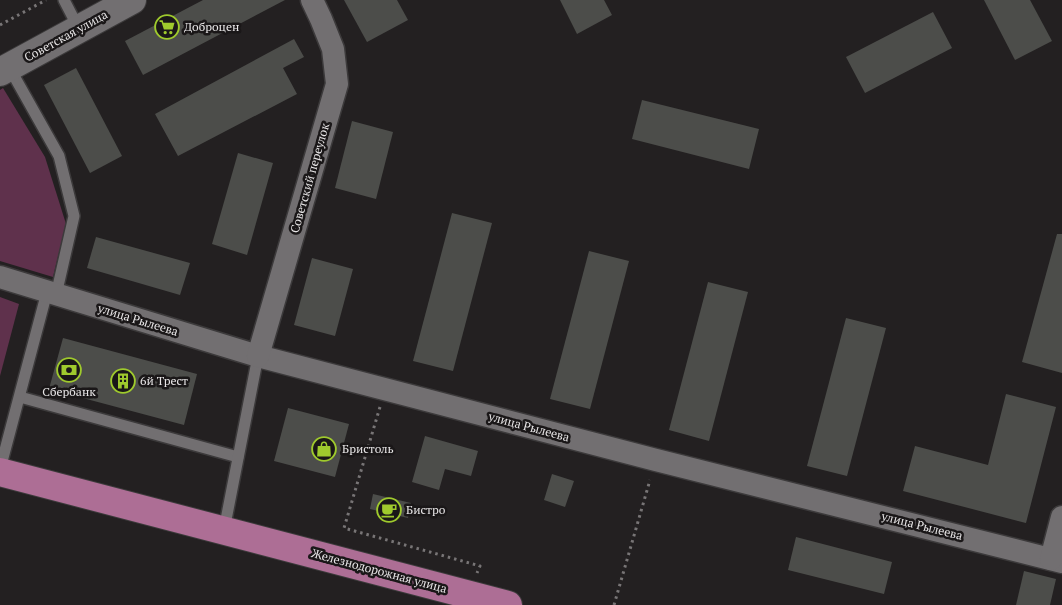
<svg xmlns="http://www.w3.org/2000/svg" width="1062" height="605" font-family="'PT Serif',serif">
<rect width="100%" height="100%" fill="#232021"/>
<!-- green -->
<g fill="#5f314c">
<polygon points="3,88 45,157 66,224 53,277 0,261 0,90"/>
<polygon points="0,297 19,304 0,376"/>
</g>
<!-- building -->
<g fill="#4c4d4a">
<polygon points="203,0 285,0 143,75 125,41"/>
<polygon points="344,0 397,0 408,20 367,42"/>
<polygon points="560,0 604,0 612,15 577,34"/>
<polygon points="984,0 1030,0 1052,41 1015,60"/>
<polygon points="933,12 952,48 865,93 846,57"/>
<polygon points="294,39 304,57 283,68 297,94 178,156 155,114"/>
<polygon points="76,68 122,156 90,173 44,85"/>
<polygon points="642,100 759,129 749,169 632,139"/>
<polygon points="352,121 393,132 376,199 335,188"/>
<polygon points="238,153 273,163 247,255 212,244"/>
<polygon points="452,213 492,223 453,371 413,361"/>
<polygon points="1057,234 1062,234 1062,373 1022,362"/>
<polygon points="96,237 190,263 180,295 87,268"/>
<polygon points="589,251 629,261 590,409 550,399"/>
<polygon points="312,258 353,269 335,336 294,325"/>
<polygon points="708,282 748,292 709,441 669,430"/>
<polygon points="846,318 886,328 847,476 807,466"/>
<polygon points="63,338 197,374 184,425 49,389"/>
<polygon points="1006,394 1056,407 1026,523 903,491 915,446 988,465"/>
<polygon points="288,408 349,424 335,477 274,461"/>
<polygon points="425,436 478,451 471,476 445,469 439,490 412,482"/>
<polygon points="552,474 574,481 565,507 544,500"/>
<polygon points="373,494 411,503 408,518 370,509"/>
<polygon points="796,537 892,562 884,594 788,570"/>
<polygon points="1024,571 1056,579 1050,605 1016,605"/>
</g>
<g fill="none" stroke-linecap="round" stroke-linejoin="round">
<!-- service casing -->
<g stroke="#3c3a3b" stroke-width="14">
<g id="service">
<polyline points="64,0 79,29"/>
<polyline points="9,67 59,156 74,216 56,295"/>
<polyline points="20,397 238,457"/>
<polyline points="0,469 47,292"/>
<polyline points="224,530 258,356"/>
</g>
</g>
<!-- minor casing -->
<g stroke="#3c3a3b" stroke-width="25">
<g id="minor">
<polyline points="0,277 258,356 656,460 1062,562"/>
<polyline points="258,356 337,84 333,49 321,19 312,0"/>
<polyline points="1051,559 1062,517"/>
</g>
</g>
<!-- tertiary casing -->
<g stroke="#3c3a3b" stroke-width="30">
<polyline id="tertiary" points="0,72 132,0"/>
</g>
<!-- primary casing -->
<g stroke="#3c3a3b" stroke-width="30">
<polyline id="primary" points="0,472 508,605"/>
</g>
<!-- path -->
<g stroke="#787576" stroke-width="3" stroke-dasharray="2.5 4" stroke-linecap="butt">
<polyline points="0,25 46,0"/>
<polyline points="380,407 344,528 480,566 477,573"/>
<polyline points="614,605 650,480"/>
</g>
<!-- service -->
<use href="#service" stroke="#726f71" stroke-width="11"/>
<!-- minor -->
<use href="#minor" stroke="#726f71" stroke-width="22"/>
<!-- tertiary -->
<use href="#tertiary" stroke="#726f71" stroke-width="28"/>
<!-- primary -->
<use href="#primary" stroke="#ad6e95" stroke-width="28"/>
</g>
<!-- icons -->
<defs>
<g id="supermarket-ring" transform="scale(1.25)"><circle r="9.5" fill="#1a1718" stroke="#9fca2d" stroke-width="1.5"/><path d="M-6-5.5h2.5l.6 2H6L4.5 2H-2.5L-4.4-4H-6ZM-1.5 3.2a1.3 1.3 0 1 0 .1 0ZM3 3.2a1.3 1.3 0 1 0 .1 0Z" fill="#9fca2d"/></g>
<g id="bank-ring" transform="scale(1.25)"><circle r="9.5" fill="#1a1718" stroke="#9fca2d" stroke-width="1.5"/><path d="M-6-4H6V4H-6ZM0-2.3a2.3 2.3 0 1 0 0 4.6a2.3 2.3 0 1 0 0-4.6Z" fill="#9fca2d"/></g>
<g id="building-ring" transform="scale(1.25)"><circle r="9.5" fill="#1a1718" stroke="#9fca2d" stroke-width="1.5"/><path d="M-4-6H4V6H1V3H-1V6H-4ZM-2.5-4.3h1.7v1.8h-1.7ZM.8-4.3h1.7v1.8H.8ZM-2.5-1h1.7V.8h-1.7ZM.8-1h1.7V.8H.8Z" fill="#9fca2d"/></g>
<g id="shop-ring" transform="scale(1.25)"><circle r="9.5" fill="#1a1718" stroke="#9fca2d" stroke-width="1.5"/><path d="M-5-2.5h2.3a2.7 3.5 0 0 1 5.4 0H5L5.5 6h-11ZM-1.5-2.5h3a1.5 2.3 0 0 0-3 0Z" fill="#9fca2d"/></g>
<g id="cafe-ring" transform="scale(1.25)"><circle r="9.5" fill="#1a1718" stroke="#9fca2d" stroke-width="1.5"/><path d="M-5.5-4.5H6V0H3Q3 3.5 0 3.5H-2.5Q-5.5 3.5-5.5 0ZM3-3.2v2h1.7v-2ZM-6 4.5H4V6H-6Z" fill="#9fca2d"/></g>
</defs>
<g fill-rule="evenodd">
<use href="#supermarket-ring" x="167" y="27"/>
<use href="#bank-ring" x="69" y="370"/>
<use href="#building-ring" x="123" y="381"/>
<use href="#shop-ring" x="324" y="449"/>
<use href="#cafe-ring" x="389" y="510"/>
</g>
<g text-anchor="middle" stroke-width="5" stroke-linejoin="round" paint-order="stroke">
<!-- poi labels -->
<g font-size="12" fill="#e7e5e6" stroke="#1a1718" text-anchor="start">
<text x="184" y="31">Доброцен</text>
<text x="140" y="385">6й Трест</text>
<text x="69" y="396" text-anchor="middle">Сбербанк</text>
<text x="342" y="453">Бристоль</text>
<text x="406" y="514">Бистро</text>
</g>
<!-- street labels -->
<g font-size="12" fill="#e7e5e6" stroke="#1a1718">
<text transform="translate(66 36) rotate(-29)" y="4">Советская улица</text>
<text transform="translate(310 178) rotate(-74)" y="4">Советский переулок</text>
<text transform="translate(138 320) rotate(17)" y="4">улица Рылеева</text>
<text transform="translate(529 427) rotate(15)" y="4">улица Рылеева</text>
<text transform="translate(922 526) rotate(14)" y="4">улица Рылеева</text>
<text transform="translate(379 571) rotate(15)" y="4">Железнодорожная улица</text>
</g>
</g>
</svg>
